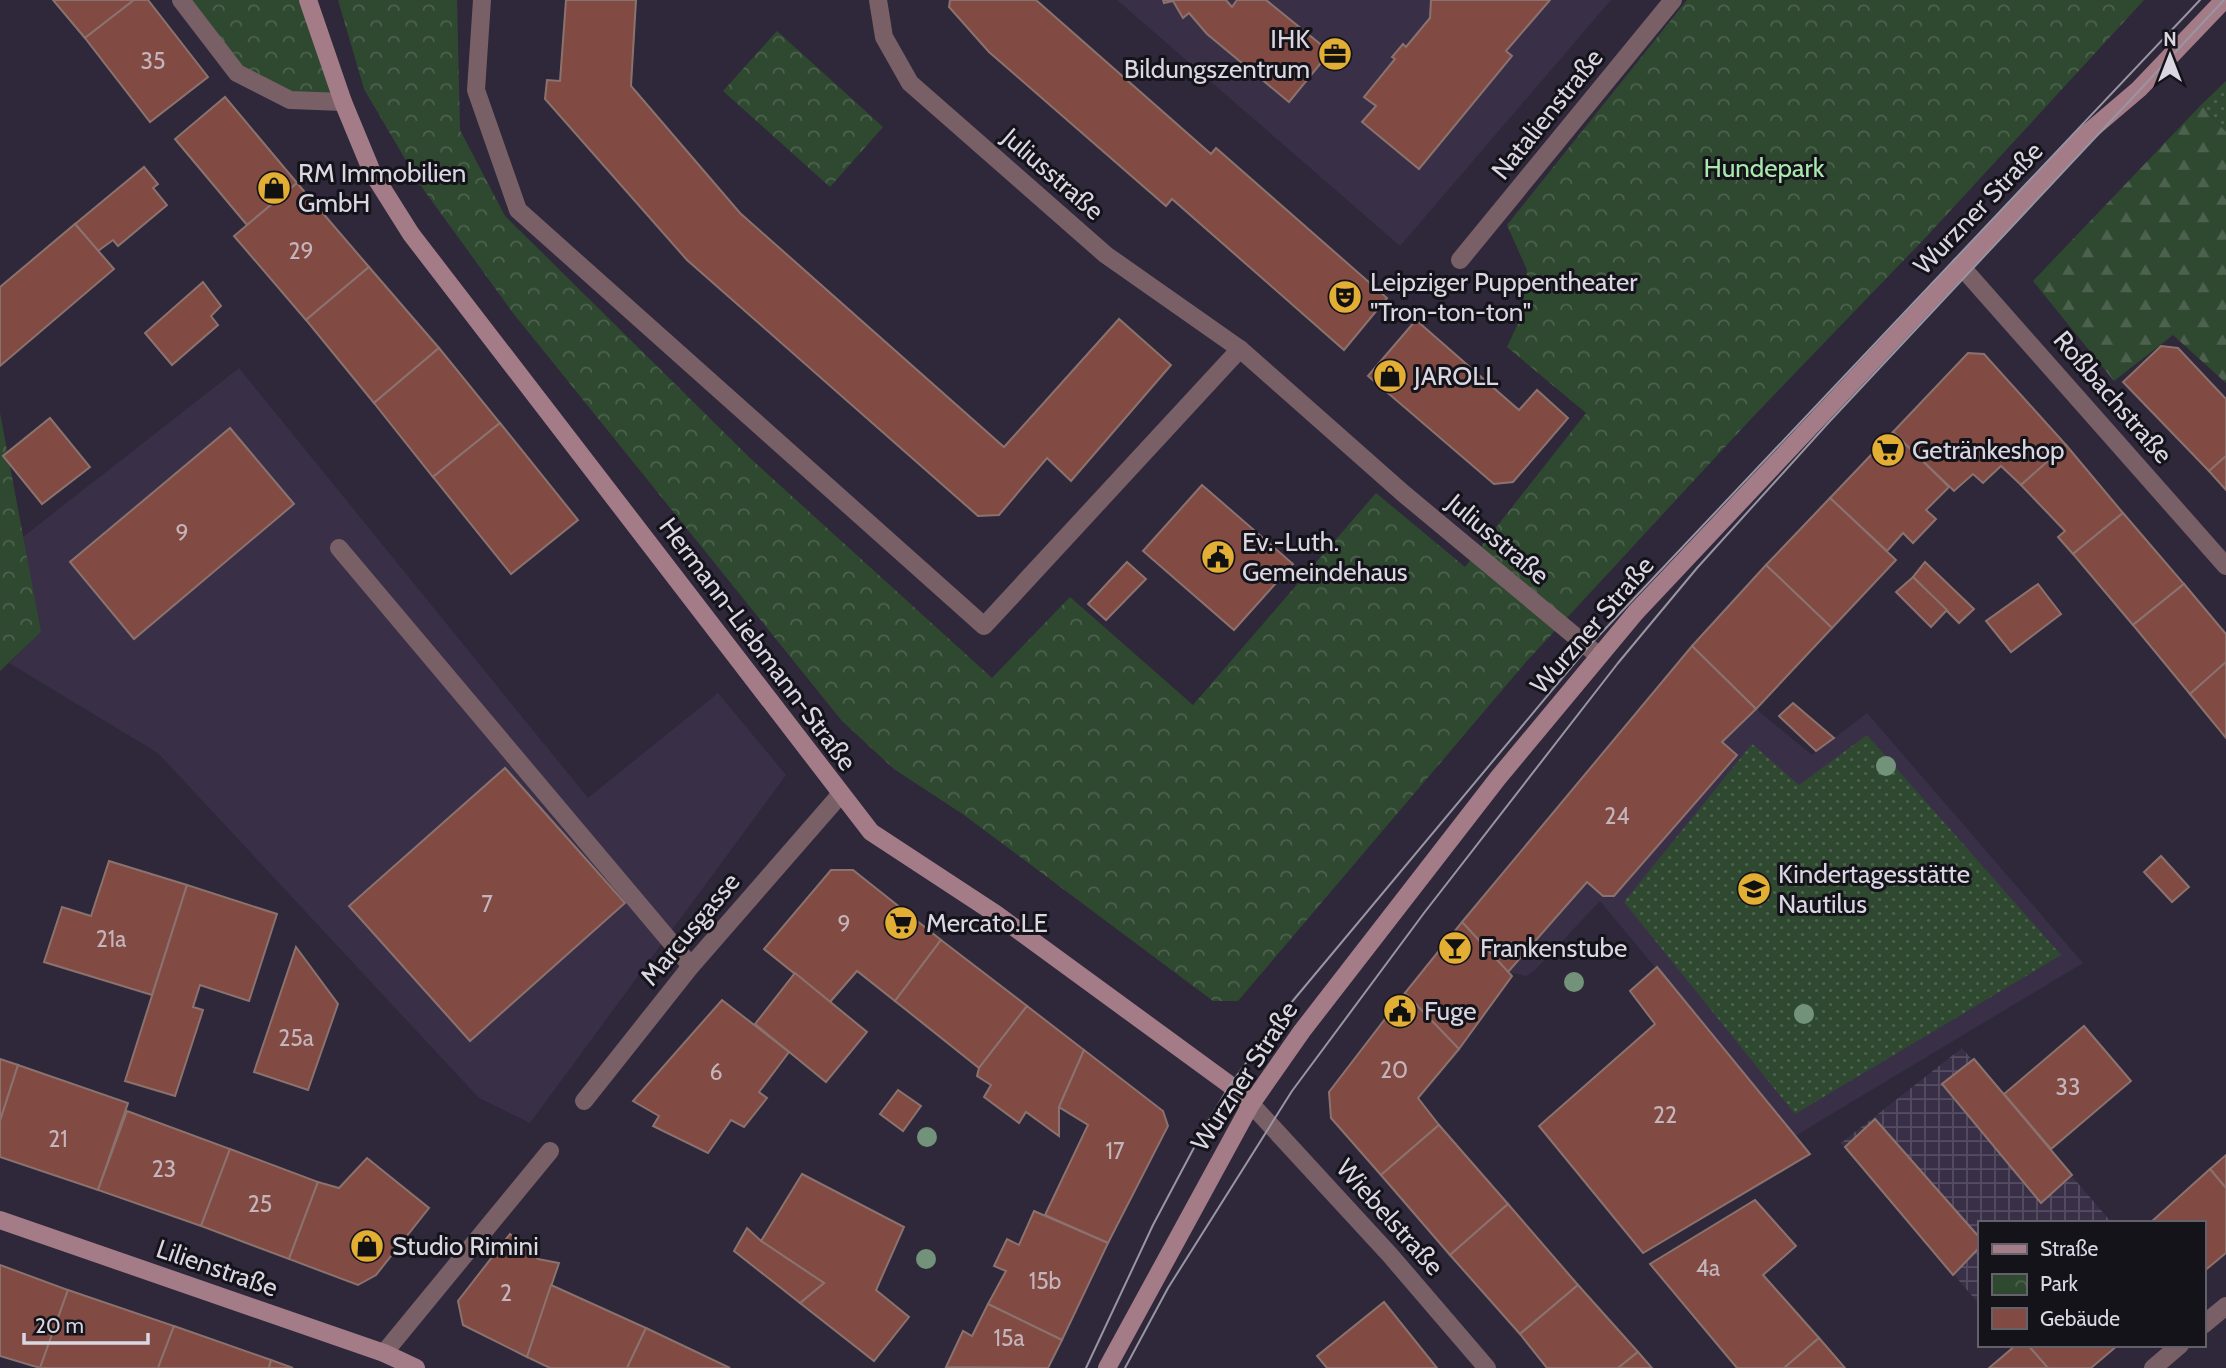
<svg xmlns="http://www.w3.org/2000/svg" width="2226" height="1368" font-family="Cabin,sans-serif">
<defs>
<pattern id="industrial-grid" width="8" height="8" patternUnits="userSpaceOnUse" patternTransform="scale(1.75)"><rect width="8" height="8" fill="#393048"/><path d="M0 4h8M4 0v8" fill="none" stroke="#554d62"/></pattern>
<pattern id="grass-dots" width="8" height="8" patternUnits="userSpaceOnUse" patternTransform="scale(1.75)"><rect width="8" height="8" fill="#2f4930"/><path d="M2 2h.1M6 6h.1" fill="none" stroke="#4d624e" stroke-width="1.8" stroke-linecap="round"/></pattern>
<pattern id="forest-firs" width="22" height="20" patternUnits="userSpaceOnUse" patternTransform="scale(1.75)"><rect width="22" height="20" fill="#2f4930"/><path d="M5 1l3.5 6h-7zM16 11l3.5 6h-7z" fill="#4d624e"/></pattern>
<pattern id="park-crowns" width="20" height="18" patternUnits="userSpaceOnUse" patternTransform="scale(1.75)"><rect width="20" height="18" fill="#2f4930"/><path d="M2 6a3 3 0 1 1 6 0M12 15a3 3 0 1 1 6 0" fill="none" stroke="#4d624e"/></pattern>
</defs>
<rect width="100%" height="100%" fill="#2e283a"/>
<!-- built -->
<g fill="#393048">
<polygon points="1117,0 1611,0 1400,246"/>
<polygon points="239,368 588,798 718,693 786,775 530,1123 479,1098 158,753 9,663 41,632 14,544"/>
<polygon points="1692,646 1756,709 1812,755 1867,713 2083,963 1795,1136 1600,901 1535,970 1526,976 1508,972 1462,922"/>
</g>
<!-- industrial -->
<polygon fill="url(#industrial-grid)" points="1962,1048 2112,1223 1979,1223 1979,1304 1841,1143"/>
<!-- grass -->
<g fill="url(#grass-dots)">
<polygon points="2226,81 2226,132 2201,105"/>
<polygon points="1867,735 2061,955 1795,1114 1624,902 1752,744 1799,785"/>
</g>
<!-- forest -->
<polygon fill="url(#forest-firs)" points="2201,105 2226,132 2226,383 2173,335 2114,381 2033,281"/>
<!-- park -->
<g fill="url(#park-crowns)">
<polygon points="181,0 308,0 343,102 290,100 237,73"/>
<polygon points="338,0 457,0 460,130 505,216 750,458 992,678 1070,597 1193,705 1376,493 1465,567 1586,413 1507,347 1521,317 1527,270 1507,225 1687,0 2144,0 1927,236 1749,421 1526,662 1238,1001 1213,1001 964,815 894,769 842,721 513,313 421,186 364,89"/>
<polygon points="777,31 883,127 830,187 723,91"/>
<polygon points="0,413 41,632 0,671"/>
</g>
<!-- building -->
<g fill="#814b43" stroke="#8b726e" stroke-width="2">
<polygon points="53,0 134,0 85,38"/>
<polygon points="134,0 148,0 208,77 150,122 85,38"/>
<polygon points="566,0 636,0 631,86 740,213 1004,447 1119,319 1171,365 1071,481 1047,458 999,515 978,516 687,260 545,99 547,80 560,81"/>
<polygon points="950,0 1036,0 1211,154 1216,148 1387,298 1344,350 1172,199 1166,206 989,52 949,7"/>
<polygon points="1163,0 1226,0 1232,7 1237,0 1266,0 1330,52 1289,102 1207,34 1189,13 1183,18 1173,1 1164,3"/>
<polygon points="1431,0 1550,0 1506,51 1512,56 1419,169 1362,122 1376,106 1364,97 1395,59 1392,57 1403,44 1406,47 1430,18"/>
<polygon points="225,97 297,183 247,225 175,139"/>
<polygon points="144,167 158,184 153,188 167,205 118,246 113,240 98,251 75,224"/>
<polygon points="297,183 369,267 306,320 234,236"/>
<polygon points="75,224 114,269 0,366 0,287"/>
<polygon points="369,267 439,348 374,403 306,320"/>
<polygon points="203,282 221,306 211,316 218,325 172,365 145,333"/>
<polygon points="1416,320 1519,410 1537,390 1568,418 1513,482 1494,484 1368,376"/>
<polygon points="2161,346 2178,348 2226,399 2226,456 2209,471 2123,382"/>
<polygon points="439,348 500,423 433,477 374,403"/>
<polygon points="1968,353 1984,354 2066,445 2021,485 2001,466 1983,483 1973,474 1954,491 1893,432"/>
<polygon points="50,418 90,467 42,504 3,456"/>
<polygon points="500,423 578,520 511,574 433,477"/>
<polygon points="230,428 294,504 134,639 70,562"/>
<polygon points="1893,432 1949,487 1926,510 1936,519 1913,543 1903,533 1887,551 1830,498"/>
<polygon points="2066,445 2123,513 2073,554 2058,537 2065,531 2021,485"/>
<polygon points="2226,456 2226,490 2209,471"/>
<polygon points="1202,485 1293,564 1234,630 1143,551"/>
<polygon points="1830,498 1896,560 1832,628 1766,565"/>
<polygon points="2123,513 2184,584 2133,625 2073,554"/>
<polygon points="1127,562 1146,579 1106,620 1088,604"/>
<polygon points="1925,562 1974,609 1959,623 1913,577"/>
<polygon points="1766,565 1832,628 1756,709 1692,646"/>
<polygon points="1913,577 1947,610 1931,627 1896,592"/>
<polygon points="2038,584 2061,614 2011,652 1986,621"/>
<polygon points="2184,584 2226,634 2226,662 2190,694 2133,625"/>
<polygon points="1692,646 1756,709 1722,742 1737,755 1614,896 1603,896 1587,882 1508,972 1462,922"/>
<polygon points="2226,662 2226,738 2190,694"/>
<polygon points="1793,703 1834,738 1816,751 1779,716"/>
<polygon points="505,768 625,903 470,1041 349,906"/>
<polygon points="2161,856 2189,887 2172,902 2144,872"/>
<polygon points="109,861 187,885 152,995 44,962 62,907 91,916"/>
<polygon points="831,870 853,870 941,940 895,1001 857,971 830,1002 764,949"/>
<polygon points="187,885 277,914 249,1001 200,985 193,1007 203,1010 175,1096 125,1081"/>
<polygon points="1462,922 1512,976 1459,1049 1405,993"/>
<polygon points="941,940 1027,1006 979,1068 895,1001"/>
<polygon points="296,947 338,1004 308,1090 254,1072"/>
<polygon points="1657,967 1810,1154 1643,1253 1539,1126 1655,1024 1630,991"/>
<polygon points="795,973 867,1032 826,1082 755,1024"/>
<polygon points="1405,993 1459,1049 1418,1098 1439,1125 1381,1175 1331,1118 1329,1092"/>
<polygon points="722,1000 789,1052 759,1092 767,1098 744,1127 731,1120 708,1153 653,1126 659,1116 633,1101"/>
<polygon points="1027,1006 1084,1050 1059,1107 1059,1136 1026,1112 1019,1123 984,1097 991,1085 977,1076 979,1068"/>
<polygon points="2084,1026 2131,1081 2051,1149 2004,1094"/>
<polygon points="1084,1050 1163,1111 1168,1126 1108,1243 1045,1215 1088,1125 1059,1107"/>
<polygon points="0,1059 18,1065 0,1121"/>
<polygon points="1974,1059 2072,1175 2041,1203 1942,1084"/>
<polygon points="18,1065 128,1103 98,1190 0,1157 0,1121"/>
<polygon points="898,1090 921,1106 903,1131 880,1114"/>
<polygon points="127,1111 230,1149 201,1226 98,1190"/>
<polygon points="1875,1119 1979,1237 1979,1248 1953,1275 1845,1147"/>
<polygon points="1439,1125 1508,1204 1450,1255 1381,1175"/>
<polygon points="230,1149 318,1182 289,1259 201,1226"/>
<polygon points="2226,1155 2226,1188 2210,1169"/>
<polygon points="367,1158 429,1208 376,1275 358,1285 289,1259 318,1182 339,1188"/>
<polygon points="2210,1169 2226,1188 2226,1253 2203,1272 2203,1223 2150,1223"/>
<polygon points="802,1174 904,1227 876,1290 909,1317 874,1361 800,1303 824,1283 761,1241"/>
<polygon points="1755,1200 1796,1246 1763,1275 1819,1338 1784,1368 1737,1368 1650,1264"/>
<polygon points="1508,1204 1578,1285 1520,1334 1450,1255"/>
<polygon points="1034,1211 1108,1243 1062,1340 988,1304 1006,1271 994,1266 1007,1239 1019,1245"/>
<polygon points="747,1228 761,1241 824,1283 800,1303 734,1251"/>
<polygon points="510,1234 538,1259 559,1263 527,1357 463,1325 458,1301"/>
<polygon points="0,1265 68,1290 40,1368 0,1356"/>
<polygon points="551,1285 646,1328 627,1368 550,1368 527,1357"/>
<polygon points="1578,1285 1638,1352 1618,1368 1547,1368 1520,1334"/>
<polygon points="68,1290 174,1326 158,1368 40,1368"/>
<polygon points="1384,1302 1437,1368 1327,1368 1317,1356"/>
<polygon points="988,1304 1062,1340 1048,1368 946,1367 963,1331 972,1336"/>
<polygon points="174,1326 271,1360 269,1368 158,1368"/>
<polygon points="646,1328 730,1368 627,1368"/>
<polygon points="1819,1338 1845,1368 1784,1368"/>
<polygon points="2016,1345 2028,1345 2048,1368 1989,1368"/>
<polygon points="2028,1345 2118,1345 2091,1368 2048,1368"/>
<polygon points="1638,1352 1652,1368 1618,1368"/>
<polygon points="271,1360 293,1368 269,1368"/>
</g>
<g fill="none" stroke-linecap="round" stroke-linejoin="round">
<!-- lane -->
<polyline stroke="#786066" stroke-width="18" points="339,548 691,966"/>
<!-- street -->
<g stroke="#786066" stroke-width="18">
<polyline points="181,0 237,73 290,100 343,102"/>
<polyline points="482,0 476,90 518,210 984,626 1240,349"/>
<polyline points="878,0 884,37 910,83 1106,255 1240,349 1404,494 1599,656"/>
<polyline points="1460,260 1673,0"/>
<polyline points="1960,265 2226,566"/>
<polyline points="584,1101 691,966 840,795"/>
<polyline points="1251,1104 1390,1255 1487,1368"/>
<polyline points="2203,1325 2226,1306"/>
<polyline points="384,1353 550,1151"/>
<polyline points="2153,1368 2180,1345"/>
</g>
<!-- secondary -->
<g stroke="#a37c87" stroke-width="18">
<polyline points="308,0 343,102 372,172 411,234 871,832 996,914 1230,1085 1251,1104"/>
<polyline points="0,1220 384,1353 416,1368"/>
<polyline points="1107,1368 1251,1104 1302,1031 1498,778 1636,612 2085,135 2139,89 2224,0"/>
</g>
<!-- tram -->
<g stroke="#9995a3" stroke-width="2">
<polyline points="1086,1368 1153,1225 1206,1125 1230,1085 1281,1015 1588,647 2200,0"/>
<polyline points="1125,1368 1168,1288 1292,1091 1424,913 1618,663 1697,568 1829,422 2224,0"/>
</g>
</g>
<!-- trees -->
<g fill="#729279">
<circle cx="1886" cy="766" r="10"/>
<circle cx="1574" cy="982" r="10"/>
<circle cx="1804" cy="1014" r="10"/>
<circle cx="927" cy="1137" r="10"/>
<circle cx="926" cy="1259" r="10"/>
</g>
<!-- icons -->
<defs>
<g id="office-disc" transform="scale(1.75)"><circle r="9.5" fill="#e2af34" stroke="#15131a"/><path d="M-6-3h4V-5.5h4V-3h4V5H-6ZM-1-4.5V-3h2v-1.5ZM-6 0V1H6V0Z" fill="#111"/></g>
<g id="shop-disc" transform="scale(1.75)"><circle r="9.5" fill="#e2af34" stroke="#15131a"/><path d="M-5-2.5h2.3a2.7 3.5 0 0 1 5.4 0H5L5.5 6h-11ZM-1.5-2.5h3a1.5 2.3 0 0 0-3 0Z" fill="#111"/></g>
<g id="theatre-disc" transform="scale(1.75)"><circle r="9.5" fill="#e2af34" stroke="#15131a"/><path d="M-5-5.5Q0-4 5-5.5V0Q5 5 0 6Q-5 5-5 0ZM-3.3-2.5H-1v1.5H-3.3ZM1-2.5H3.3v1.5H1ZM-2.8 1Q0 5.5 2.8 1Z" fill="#111"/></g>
<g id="supermarket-disc" transform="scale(1.75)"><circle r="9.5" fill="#e2af34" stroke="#15131a"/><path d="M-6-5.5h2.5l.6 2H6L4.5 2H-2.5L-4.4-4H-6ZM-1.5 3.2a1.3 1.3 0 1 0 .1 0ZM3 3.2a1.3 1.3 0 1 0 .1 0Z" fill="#111"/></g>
<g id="civic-disc" transform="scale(1.75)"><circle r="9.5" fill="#e2af34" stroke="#15131a"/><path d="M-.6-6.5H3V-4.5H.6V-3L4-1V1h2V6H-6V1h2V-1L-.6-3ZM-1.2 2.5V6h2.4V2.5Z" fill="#111"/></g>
<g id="school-disc" transform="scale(1.75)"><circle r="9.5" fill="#e2af34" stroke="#15131a"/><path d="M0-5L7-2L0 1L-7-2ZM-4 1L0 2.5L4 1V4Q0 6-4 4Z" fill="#111"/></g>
<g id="bar-disc" transform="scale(1.75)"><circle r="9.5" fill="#e2af34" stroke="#15131a"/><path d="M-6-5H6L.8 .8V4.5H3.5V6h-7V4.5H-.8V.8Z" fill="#111"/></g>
</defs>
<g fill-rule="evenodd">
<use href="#office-disc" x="1335" y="54"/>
<use href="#shop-disc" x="274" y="188"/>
<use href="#theatre-disc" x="1345" y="297"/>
<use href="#shop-disc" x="1390" y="376"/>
<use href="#supermarket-disc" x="1888" y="450"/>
<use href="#civic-disc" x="1218" y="557"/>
<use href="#school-disc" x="1754" y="889"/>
<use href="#supermarket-disc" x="901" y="923"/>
<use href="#bar-disc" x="1455" y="948"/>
<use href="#civic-disc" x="1400" y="1011"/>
<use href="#shop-disc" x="367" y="1246"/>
</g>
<g text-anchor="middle" stroke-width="6" stroke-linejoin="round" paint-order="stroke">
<!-- number labels -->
<g font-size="23" fill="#c4b4bb">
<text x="153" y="69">35</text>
<text x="301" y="259">29</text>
<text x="182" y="541">9</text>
<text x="1617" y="824">24</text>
<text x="487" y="912">7</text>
<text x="844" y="932">9</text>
<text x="111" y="947">21a</text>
<text x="296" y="1046">25a</text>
<text x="1394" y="1078">20</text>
<text x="716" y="1080">6</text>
<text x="2068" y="1095">33</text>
<text x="1665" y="1123">22</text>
<text x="58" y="1147">21</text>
<text x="1115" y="1159">17</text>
<text x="164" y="1177">23</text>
<text x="260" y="1212">25</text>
<text x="1708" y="1276">4a</text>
<text x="1045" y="1289">15b</text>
<text x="506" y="1301">2</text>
<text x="1009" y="1346">15a</text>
</g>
<!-- poi labels -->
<g font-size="26" fill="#dad7e3" stroke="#15131a" text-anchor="start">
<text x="1310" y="48" text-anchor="end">IHK<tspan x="1310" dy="30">Bildungszentrum</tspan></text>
<text x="298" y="182">RM Immobilien<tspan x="298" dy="30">GmbH</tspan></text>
<text x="1370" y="291">Leipziger Puppentheater<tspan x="1370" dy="30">"Tron-ton-ton"</tspan></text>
<text x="1414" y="385">JAROLL</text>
<text x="1912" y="459">Getränkeshop</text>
<text x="1242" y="551">Ev.-Luth.<tspan x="1242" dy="30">Gemeindehaus</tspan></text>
<text x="1778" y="883">Kindertagesstätte<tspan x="1778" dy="30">Nautilus</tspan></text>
<text x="926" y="932">Mercato.LE</text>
<text x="1480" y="957">Frankenstube</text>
<text x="1424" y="1020">Fuge</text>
<text x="392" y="1255">Studio Rimini</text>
</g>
<!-- street labels -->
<g font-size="26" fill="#dad7e3" stroke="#15131a">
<text transform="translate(1547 114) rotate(-51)" y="9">Natalienstraße</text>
<text transform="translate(1053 174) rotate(41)" y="9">Juliusstraße</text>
<text transform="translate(1978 208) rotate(-46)" y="9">Wurzner Straße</text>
<text transform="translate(2113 397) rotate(49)" y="9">Roßbachstraße</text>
<text transform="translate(1498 539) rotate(40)" y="9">Juliusstraße</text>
<text transform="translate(1592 625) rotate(-49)" y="9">Wurzner Straße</text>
<text transform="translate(758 644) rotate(53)" y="9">Hermann-Liebmann-Straße</text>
<text transform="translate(690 929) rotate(-50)" y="9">Marcusgasse</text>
<text transform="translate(1244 1076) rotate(-57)" y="9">Wurzner Straße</text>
<text transform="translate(1390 1217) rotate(48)" y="9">Wiebelstraße</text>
<text transform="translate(217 1268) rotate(19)" y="9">Lilienstraße</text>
</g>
<!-- park labels -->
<g font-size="26" fill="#aae9ad" stroke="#15131a">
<text x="1764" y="177">Hundepark</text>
</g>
</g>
<!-- legend -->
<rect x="1978" y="1221" width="228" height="126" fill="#15131a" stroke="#64616a" stroke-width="2"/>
<rect x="1992" y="1244" width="35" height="10" fill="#a37c87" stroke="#64616a" stroke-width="2"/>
<text x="2040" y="1256" font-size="21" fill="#dad7e3">Straße</text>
<rect x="1992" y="1274" width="35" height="21" fill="url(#park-crowns)" stroke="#64616a" stroke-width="2"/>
<text x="2040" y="1291" font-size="21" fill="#dad7e3">Park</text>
<rect x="1992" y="1308" width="35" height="21" fill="#814b43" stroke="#64616a" stroke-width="2"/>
<text x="2040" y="1326" font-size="21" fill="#dad7e3">Gebäude</text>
<!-- north arrow -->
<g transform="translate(2170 56)" stroke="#15131a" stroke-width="5" paint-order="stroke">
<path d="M0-5L12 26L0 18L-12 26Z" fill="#dad7e3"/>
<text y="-10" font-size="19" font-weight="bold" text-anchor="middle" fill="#dad7e3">N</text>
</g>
<!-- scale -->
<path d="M24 1333v10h124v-10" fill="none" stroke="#dad7e3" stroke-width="3.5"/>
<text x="35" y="1333" font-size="21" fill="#dad7e3" stroke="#15131a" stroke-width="5" paint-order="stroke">20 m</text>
</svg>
